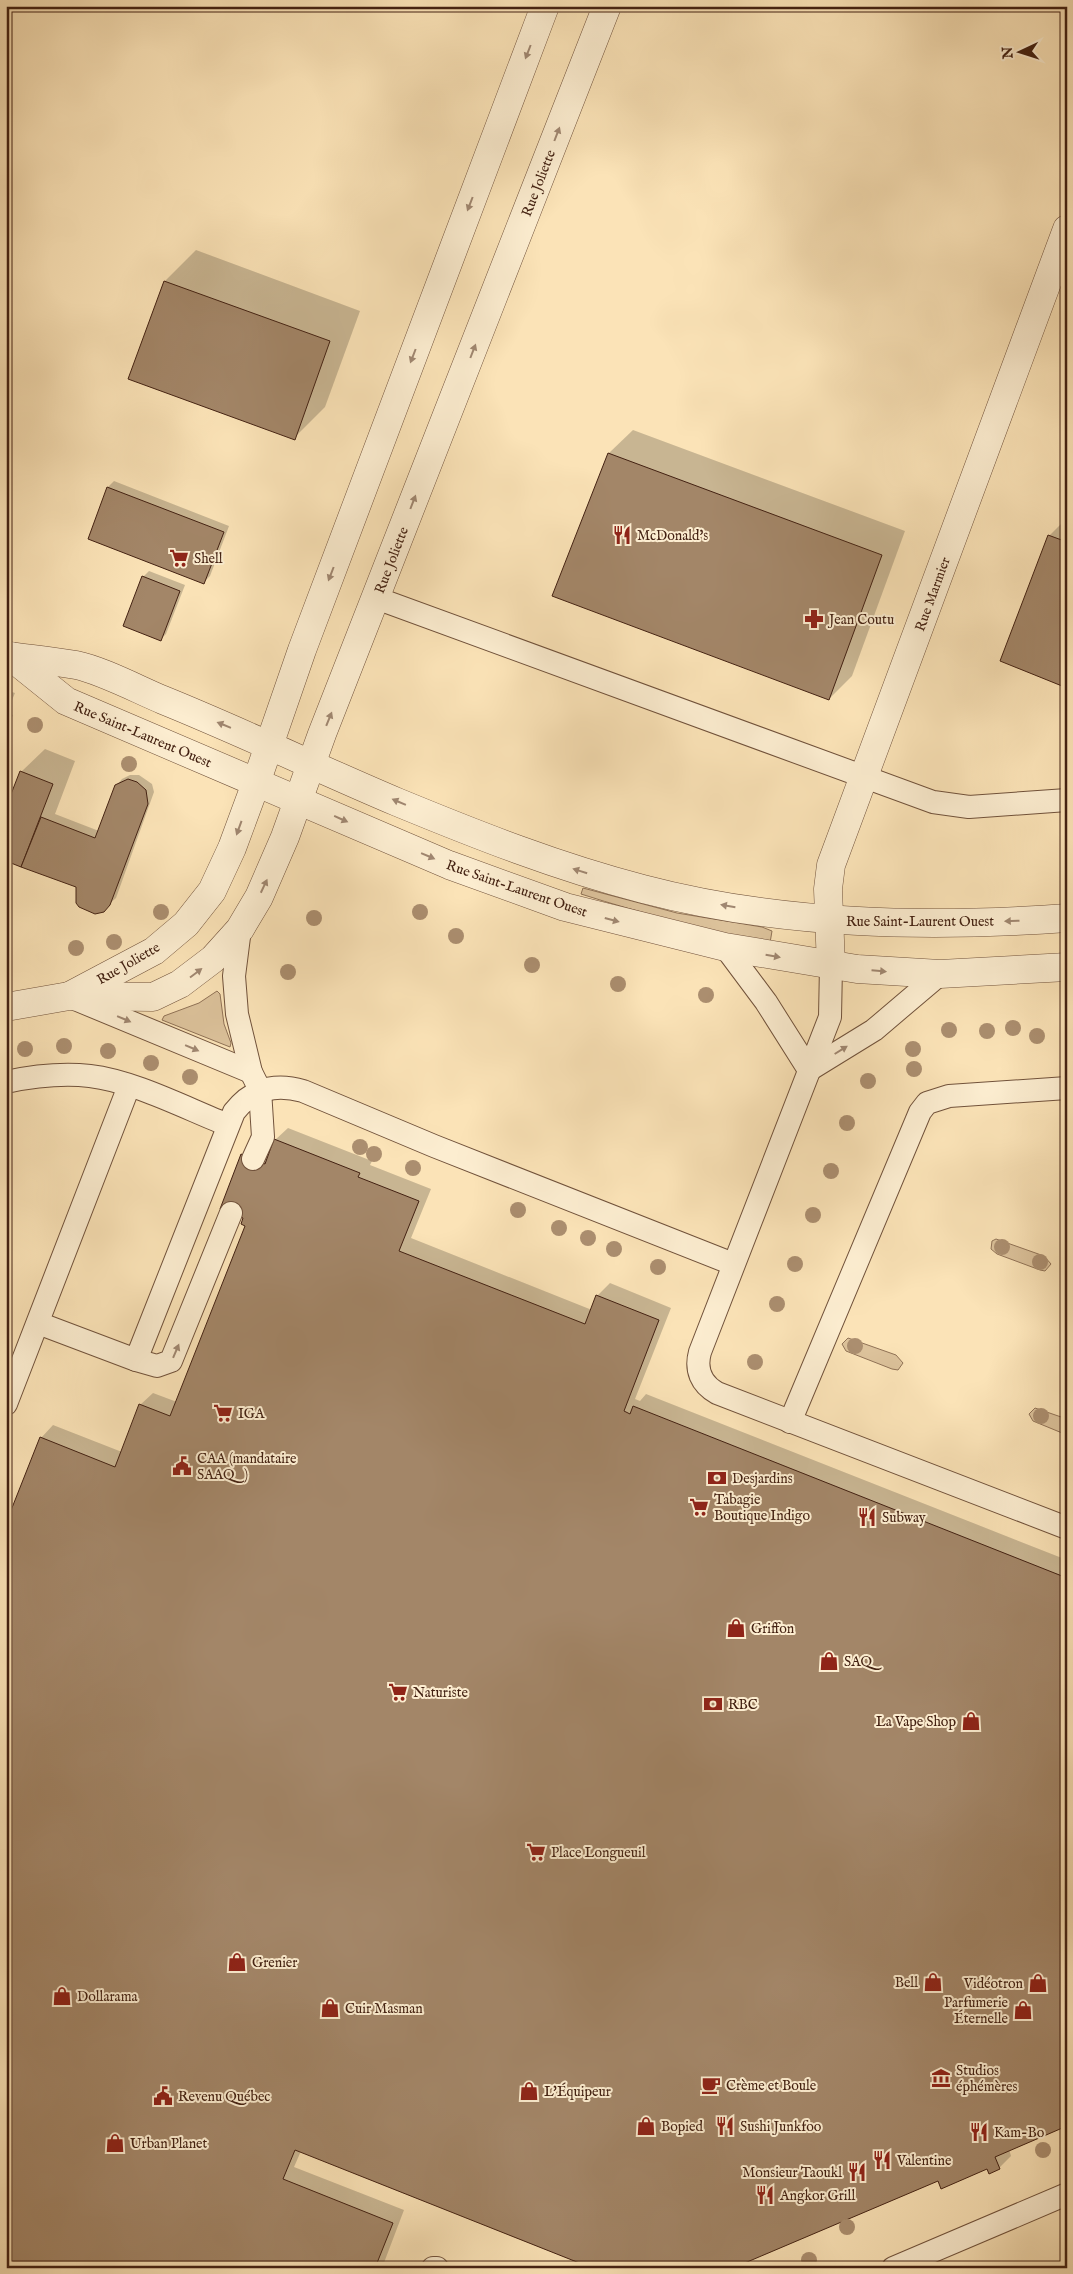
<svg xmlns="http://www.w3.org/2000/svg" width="1073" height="2274" font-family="'IM FELL English',serif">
<rect width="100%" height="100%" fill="#fbe3b7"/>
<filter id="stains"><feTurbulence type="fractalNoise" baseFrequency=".004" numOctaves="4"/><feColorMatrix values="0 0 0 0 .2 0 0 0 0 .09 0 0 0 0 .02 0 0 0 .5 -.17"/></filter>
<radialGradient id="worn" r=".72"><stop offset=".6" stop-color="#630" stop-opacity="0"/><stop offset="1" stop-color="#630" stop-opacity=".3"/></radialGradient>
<!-- green -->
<g fill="#dcc29b" stroke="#907256">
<path d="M583,888L677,913L762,927L772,931L770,943C707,930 643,914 581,894Z"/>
<polygon points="217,991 220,994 224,1024 231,1043 230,1047 162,1020 164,1016 199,1003"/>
<polygon points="996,1239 1044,1256 1051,1264 1045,1271 1040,1270 997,1254 991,1249 992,1241"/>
<polygon points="848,1338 896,1355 903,1363 898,1370 892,1369 846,1351 842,1344"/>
<polygon points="1035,1408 1067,1419 1067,1435 1033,1421 1029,1414"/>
</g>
<!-- shadow -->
<g fill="#0003">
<polygon points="196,250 360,311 325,407 294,438 130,378 165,281"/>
<polygon points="633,430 905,531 852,676 829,699 554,595 609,453"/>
<polygon points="114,481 229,526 210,576 204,582 89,538 108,487"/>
<polygon points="1067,518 1067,686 1049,536"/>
<polygon points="149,571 185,585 166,634 160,640 143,577"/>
<polygon points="6,690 15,693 7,712 13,715 6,731"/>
<polygon points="45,749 75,761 55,814 99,831 116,786 122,779 130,775 139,775 152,784 154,792 116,898 109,904 78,886 6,860 21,772"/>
<polygon points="288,1128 372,1161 370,1165 431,1189 411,1238 592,1310 597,1296 610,1283 671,1308 635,1399 640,1401 646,1394 1067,1560 1067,2125 1009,2149 1011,2156 999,2168 987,2168 939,2180 301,2151 294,2167 404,2210 382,2268 6,2268 41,1438 53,1425 122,1452 140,1405 153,1393 177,1402 246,1225 242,1155 254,1142 272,1149 275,1140"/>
</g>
<!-- building -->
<g fill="#a38668" stroke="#432112">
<polygon points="164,281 330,341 295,440 128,379"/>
<polygon points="608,453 882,555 829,700 552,596"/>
<polygon points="107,487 224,532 204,584 88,539"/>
<polygon points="1048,535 1067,542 1067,688 1000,661"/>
<polygon points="142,576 180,591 161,641 123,626"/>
<polygon points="20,771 53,784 21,867 6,861 6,807"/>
<polygon points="128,779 137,782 146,790 148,804 110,905 104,912 95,914 79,907 76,903 76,887 21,867 41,817 95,838 115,785"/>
<polygon points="274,1139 360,1173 358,1177 419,1201 399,1251 585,1324 596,1295 659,1320 624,1411 630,1414 633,1406 1067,1578 1067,2126 995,2157 1000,2169 989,2174 987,2169 941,2189 938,2181 733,2268 592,2268 295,2150 283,2179 393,2223 375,2268 6,2268 6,1523 40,1437 115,1467 139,1404 170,1416 245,1226 241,1224 243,1218 220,1209 241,1154 265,1164"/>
</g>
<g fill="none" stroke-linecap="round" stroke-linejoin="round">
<!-- service casing -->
<g stroke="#71523b" stroke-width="24">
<g id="service">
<polyline points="376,598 933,802 969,807 1067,800"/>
<polyline points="240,929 234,976 237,1014 251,1072 260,1090 263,1137 253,1159"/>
<polyline points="725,947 766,1002 809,1070"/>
<path d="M831,966L830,1017L700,1352C695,1370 701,1384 717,1393L1067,1528"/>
<polyline points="75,999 251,1072"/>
<polyline points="809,1070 874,1030 940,974"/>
<path d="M6,1082C34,1076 62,1073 90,1076C134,1081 187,1109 228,1125"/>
<path d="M38,1323L136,1360L234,1112C252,1089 275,1083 303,1091L434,1146L733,1264"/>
<polyline points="136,1360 157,1366 171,1361 231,1213"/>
<polyline points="6,1404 129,1086"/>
<polyline points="790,1422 920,1112 927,1103 949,1096 1067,1088"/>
<polyline points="433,2268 437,2268"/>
<polyline points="893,2268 1067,2194"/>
</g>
</g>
<!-- minor casing -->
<g stroke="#71523b" stroke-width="29">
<polyline id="minor" points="831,966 828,889 831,865 1067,229"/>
</g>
<!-- tertiary casing -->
<g stroke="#71523b" stroke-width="29">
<g id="tertiary">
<polyline points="10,656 66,701 449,865 565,907 725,947 857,969 940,974 1067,967"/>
<path d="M10,656C32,659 54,661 76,665C101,670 139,690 163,700C242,732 319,769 397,802C477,835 558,867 643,889C780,925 926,928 1067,918"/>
<polyline points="71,995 154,951 186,924 212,891 232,848 256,783 302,650 545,6"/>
<polyline points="6,1007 69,996 153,997 180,984 213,959 240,929 259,897 285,837 322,734 607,6"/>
</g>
</g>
<!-- service -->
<use href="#service" stroke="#fcedd0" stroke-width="22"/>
<!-- minor -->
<use href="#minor" stroke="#fcedd0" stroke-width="28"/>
<!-- tertiary -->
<use href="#tertiary" stroke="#fcedd0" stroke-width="28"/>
</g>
<!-- trees -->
<g fill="#ab8e6f">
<circle cx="35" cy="725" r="8"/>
<circle cx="129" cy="764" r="8"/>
<circle cx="161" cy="912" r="8"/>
<circle cx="420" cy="912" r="8"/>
<circle cx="314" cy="918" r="8"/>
<circle cx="456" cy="936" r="8"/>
<circle cx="114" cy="942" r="8"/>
<circle cx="76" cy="948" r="8"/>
<circle cx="532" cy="965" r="8"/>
<circle cx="288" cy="972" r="8"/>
<circle cx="618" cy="984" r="8"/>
<circle cx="706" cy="995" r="8"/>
<circle cx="1013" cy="1028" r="8"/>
<circle cx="949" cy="1030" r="8"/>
<circle cx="987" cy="1031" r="8"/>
<circle cx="1037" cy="1036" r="8"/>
<circle cx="64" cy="1046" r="8"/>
<circle cx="25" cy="1049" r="8"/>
<circle cx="913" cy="1049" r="8"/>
<circle cx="108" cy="1051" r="8"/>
<circle cx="151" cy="1063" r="8"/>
<circle cx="914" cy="1069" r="8"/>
<circle cx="190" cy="1077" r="8"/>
<circle cx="868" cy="1081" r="8"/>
<circle cx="847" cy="1123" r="8"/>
<circle cx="360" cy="1147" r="8"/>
<circle cx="374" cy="1154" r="8"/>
<circle cx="413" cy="1168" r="8"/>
<circle cx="831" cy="1171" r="8"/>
<circle cx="518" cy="1210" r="8"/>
<circle cx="813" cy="1215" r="8"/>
<circle cx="559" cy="1228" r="8"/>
<circle cx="588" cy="1238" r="8"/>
<circle cx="1002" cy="1247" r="8"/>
<circle cx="614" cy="1249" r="8"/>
<circle cx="1040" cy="1262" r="8"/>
<circle cx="795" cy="1264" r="8"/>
<circle cx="658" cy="1267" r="8"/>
<circle cx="777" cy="1304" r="8"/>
<circle cx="855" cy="1346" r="8"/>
<circle cx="755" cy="1362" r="8"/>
<circle cx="1041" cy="1416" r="8"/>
<circle cx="1043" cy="2150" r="8"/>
<circle cx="847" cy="2227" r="8"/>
<circle cx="809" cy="2260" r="8"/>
</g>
<!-- one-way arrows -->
<defs><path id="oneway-solid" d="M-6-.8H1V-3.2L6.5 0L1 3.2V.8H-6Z" transform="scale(1.25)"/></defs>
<g fill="#a08771">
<use href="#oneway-solid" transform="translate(528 52) rotate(111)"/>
<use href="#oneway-solid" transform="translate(557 134) rotate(-69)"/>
<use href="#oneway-solid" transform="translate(470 204) rotate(111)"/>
<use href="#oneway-solid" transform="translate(473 351) rotate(-69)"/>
<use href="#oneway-solid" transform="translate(413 356) rotate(111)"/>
<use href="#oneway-solid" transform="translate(413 502) rotate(-69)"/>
<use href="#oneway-solid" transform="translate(331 574) rotate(111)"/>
<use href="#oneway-solid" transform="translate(329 719) rotate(-68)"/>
<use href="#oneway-solid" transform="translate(224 725) rotate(-158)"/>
<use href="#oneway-solid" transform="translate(399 802) rotate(-157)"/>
<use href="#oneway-solid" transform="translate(341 819) rotate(24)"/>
<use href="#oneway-solid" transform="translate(239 828) rotate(110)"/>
<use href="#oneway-solid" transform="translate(428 856) rotate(23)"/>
<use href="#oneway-solid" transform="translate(580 871) rotate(-163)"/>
<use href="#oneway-solid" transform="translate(264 886) rotate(-65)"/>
<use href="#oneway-solid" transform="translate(728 906) rotate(-170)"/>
<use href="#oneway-solid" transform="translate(612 920) rotate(15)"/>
<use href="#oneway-solid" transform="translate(1012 921) rotate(178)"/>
<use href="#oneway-solid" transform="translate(773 956) rotate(10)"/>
<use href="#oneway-solid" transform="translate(879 971) rotate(5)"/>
<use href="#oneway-solid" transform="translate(196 973) rotate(-37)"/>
<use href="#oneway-solid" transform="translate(124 1019) rotate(23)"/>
<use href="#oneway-solid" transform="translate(192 1048) rotate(23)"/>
<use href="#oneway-solid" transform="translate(841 1050) rotate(-32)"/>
<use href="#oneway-solid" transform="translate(176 1351) rotate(-67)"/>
</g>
<!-- icons -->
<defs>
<g id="restaurant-bare" transform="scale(1.5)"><path d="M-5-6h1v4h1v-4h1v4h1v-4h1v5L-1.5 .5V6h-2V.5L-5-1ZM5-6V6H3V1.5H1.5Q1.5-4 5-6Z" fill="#8f2418" stroke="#fcedd0" stroke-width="2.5" paint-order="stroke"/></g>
<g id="supermarket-bare" transform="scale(1.5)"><path d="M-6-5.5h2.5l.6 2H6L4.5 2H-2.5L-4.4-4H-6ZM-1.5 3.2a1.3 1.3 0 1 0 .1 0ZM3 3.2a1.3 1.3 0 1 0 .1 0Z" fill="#8f2418" stroke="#fcedd0" stroke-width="2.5" paint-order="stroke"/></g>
<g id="pharmacy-bare" transform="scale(1.5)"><path d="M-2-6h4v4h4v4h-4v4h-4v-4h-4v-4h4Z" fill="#8f2418" stroke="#fcedd0" stroke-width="2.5" paint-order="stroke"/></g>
<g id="civic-bare" transform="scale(1.5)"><path d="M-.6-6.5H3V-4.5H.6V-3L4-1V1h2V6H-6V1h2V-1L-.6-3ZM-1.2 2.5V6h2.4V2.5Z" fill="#8f2418" stroke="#fcedd0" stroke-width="2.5" paint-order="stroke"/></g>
<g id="bank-bare" transform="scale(1.5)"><path d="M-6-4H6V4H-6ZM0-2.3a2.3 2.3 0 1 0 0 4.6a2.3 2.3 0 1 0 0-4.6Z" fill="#8f2418" stroke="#fcedd0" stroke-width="2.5" paint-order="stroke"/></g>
<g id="shop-bare" transform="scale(1.5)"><path d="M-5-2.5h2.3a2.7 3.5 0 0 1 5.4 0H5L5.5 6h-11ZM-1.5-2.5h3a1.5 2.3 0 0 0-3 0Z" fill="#8f2418" stroke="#fcedd0" stroke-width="2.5" paint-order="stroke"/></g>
<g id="museum-bare" transform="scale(1.5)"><path d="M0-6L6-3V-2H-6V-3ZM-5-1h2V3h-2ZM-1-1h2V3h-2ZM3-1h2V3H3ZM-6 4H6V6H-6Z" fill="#8f2418" stroke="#fcedd0" stroke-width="2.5" paint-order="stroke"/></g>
<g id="cafe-bare" transform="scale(1.5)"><path d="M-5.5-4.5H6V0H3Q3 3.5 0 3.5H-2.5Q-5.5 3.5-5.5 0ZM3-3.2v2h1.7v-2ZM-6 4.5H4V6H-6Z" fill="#8f2418" stroke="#fcedd0" stroke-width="2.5" paint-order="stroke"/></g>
</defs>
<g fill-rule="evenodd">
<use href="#restaurant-bare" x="622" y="535"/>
<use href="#supermarket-bare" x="179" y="558"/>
<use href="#pharmacy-bare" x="814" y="619"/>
<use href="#supermarket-bare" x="223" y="1413"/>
<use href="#civic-bare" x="182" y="1466"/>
<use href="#bank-bare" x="717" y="1478"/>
<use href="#supermarket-bare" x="699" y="1507"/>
<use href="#restaurant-bare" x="867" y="1517"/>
<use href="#shop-bare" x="736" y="1628"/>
<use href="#shop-bare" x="829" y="1661"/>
<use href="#supermarket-bare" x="398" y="1692"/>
<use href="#bank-bare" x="713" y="1704"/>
<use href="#shop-bare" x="971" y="1721"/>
<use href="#supermarket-bare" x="536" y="1852"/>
<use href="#shop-bare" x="237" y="1962"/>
<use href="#shop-bare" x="933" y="1982"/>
<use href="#shop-bare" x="1038" y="1983"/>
<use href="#shop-bare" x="62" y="1996"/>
<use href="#shop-bare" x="330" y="2008"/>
<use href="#shop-bare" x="1023" y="2010"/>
<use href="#museum-bare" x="941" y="2078"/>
<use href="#cafe-bare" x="711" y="2085"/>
<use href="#shop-bare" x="529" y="2091"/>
<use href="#civic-bare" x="163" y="2096"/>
<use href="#shop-bare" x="646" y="2126"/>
<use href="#restaurant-bare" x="725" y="2126"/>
<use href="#restaurant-bare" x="979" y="2132"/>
<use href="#shop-bare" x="115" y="2143"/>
<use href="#restaurant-bare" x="882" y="2160"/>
<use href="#restaurant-bare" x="857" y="2172"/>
<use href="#restaurant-bare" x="765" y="2195"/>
</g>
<g text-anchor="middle" stroke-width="4" stroke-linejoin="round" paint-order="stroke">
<!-- street labels -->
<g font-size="14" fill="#432112" stroke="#fcedd0">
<text transform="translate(538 183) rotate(-69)" y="5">Rue Joliette</text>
<text transform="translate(391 560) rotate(-69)" y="5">Rue Joliette</text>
<text transform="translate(932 594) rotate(-70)" y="5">Rue Marmier</text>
<text transform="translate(143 734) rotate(23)" y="5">Rue Saint-Laurent Ouest</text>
<text transform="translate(517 888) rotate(19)" y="5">Rue Saint-Laurent Ouest</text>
<text x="920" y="926">Rue Saint-Laurent Ouest</text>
<text transform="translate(128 963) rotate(-30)" y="5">Rue Joliette</text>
</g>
<!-- poi labels -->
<g font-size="14" fill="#432112" stroke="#fcedd0" text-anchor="start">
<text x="637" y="540">McDonald's</text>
<text x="194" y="563">Shell</text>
<text x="829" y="624">Jean Coutu</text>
<text x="238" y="1418">IGA</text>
<text x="197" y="1463">CAA (mandataire<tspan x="197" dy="16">SAAQ)</tspan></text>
<text x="732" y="1483">Desjardins</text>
<text x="714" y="1504">Tabagie<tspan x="714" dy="16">Boutique Indigo</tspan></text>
<text x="882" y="1522">Subway</text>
<text x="751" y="1633">Griffon</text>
<text x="844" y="1666">SAQ</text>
<text x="413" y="1697">Naturiste</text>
<text x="728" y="1709">RBC</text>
<text x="956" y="1726" text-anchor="end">La Vape Shop</text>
<text x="551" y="1857">Place Longueuil</text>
<text x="252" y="1967">Grenier</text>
<text x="918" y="1987" text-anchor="end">Bell</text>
<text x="1023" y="1988" text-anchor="end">Vidéotron</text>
<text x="77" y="2001">Dollarama</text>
<text x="1008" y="2007" text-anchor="end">Parfumerie<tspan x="1008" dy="16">Éternelle</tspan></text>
<text x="345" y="2013">Cuir Masman</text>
<text x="956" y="2075">Studios<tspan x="956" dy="16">éphémères</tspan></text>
<text x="726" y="2090">Crème et Boule</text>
<text x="544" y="2096">L'Équipeur</text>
<text x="178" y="2101">Revenu Québec</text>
<text x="661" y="2131">Bopied</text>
<text x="740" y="2131">Sushi Junkfoo</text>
<text x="994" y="2137">Kam-Bo</text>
<text x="130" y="2148">Urban Planet</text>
<text x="897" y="2165">Valentine</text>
<text x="842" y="2177" text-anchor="end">Monsieur Taoukl</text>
<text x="780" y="2200">Angkor Grill</text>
</g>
</g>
<!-- margin -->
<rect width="1073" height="2274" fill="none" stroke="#fbe3b7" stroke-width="25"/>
<rect x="8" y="8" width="1058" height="2259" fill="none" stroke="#432112" stroke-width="2.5"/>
<rect x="12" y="12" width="1048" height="2249" fill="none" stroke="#432112"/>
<!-- north arrow -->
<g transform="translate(1020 52) rotate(266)" stroke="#fcedd0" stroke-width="4" paint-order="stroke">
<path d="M0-4L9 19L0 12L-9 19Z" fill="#432112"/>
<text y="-8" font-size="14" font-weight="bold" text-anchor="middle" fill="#432112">N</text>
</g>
<rect width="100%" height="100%" filter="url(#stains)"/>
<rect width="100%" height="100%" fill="url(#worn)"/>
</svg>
